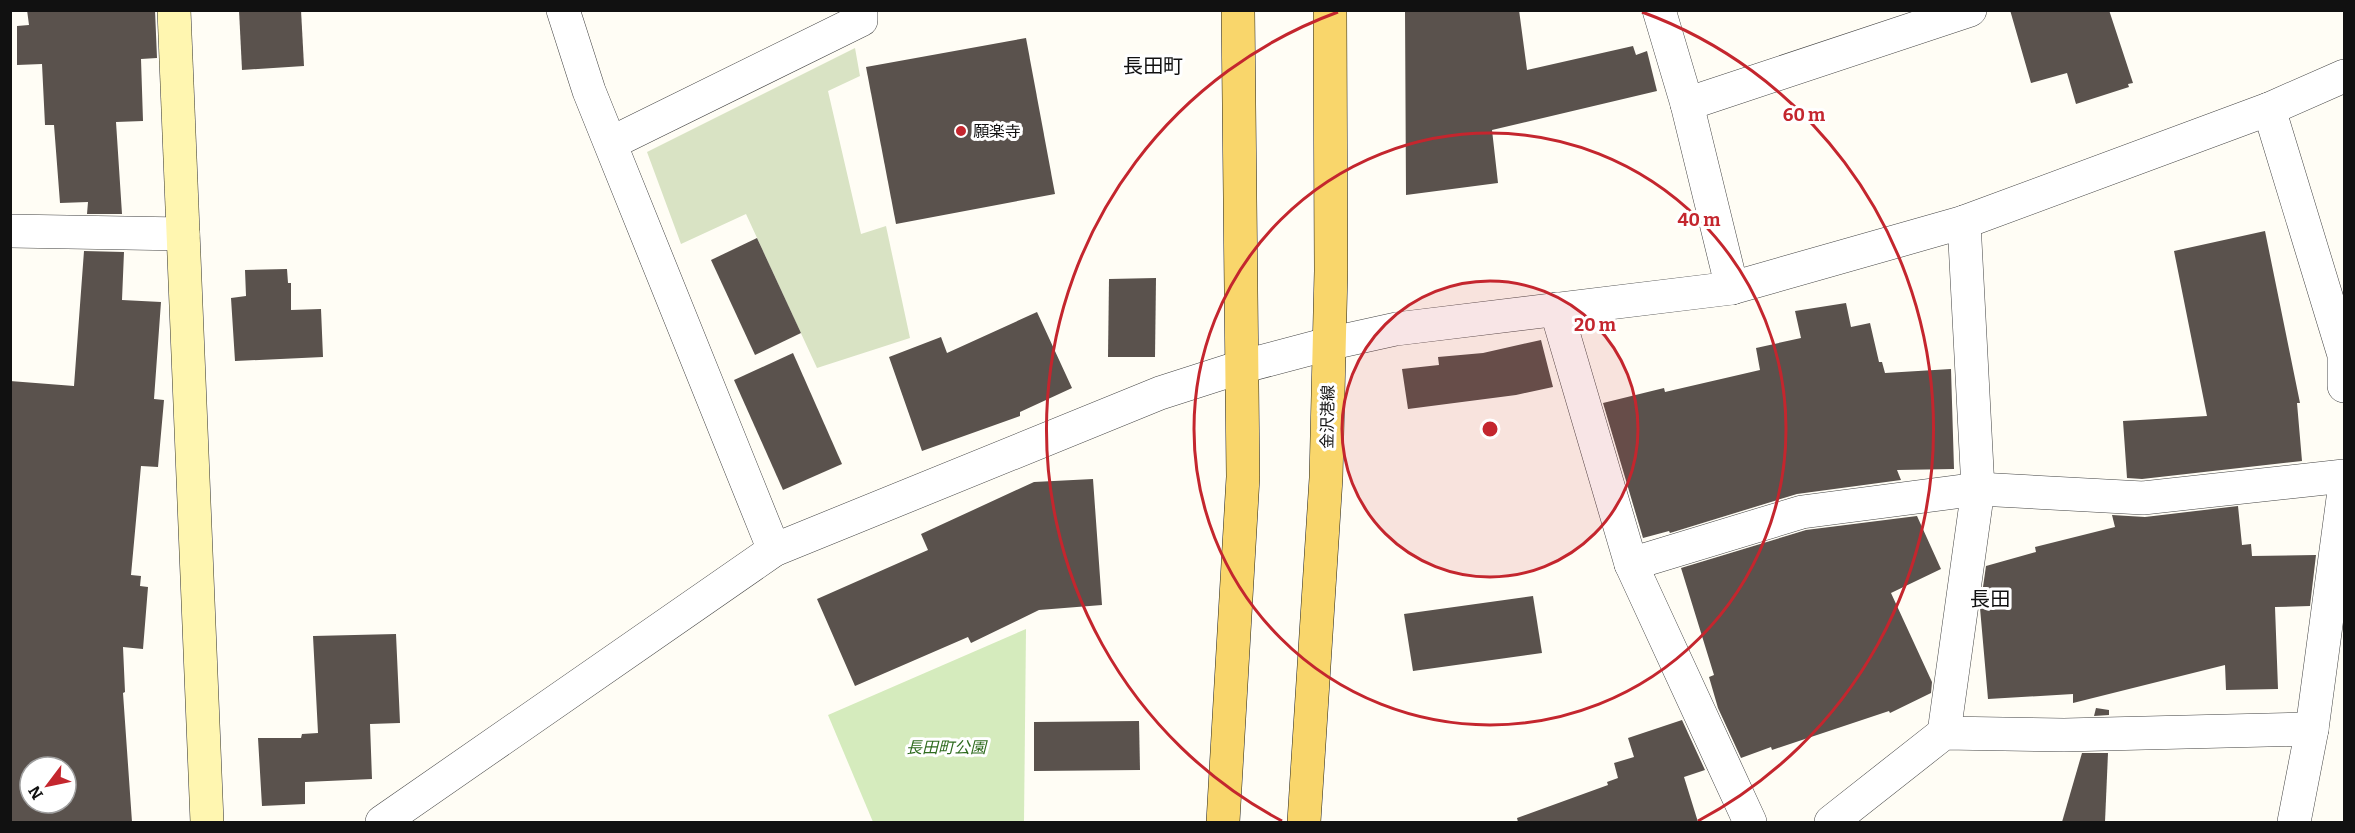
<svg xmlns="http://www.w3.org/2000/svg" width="2355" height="833" font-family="Bitter,'Noto Sans JP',serif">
<rect width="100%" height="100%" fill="#fffdf5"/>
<!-- green -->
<polygon fill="#d5ebbd" points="1026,629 1024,822 873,822 828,715"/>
<!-- cemetery -->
<polygon fill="#d9e3c4" points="855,48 860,76 828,91 861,234 886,226 910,338 817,368 746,214 681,244 647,152"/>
<!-- building -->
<g fill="#5a524d" fill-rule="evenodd">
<polygon points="27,10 155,10 157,58 141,59 143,121 116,122 122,214 87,214 88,202 60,203 54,125 45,125 42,64 17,65 17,26 29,25"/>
<polygon points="239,10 301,10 304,66 242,70"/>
<polygon points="1405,10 1519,10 1527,70 1633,46 1636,55 1647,51 1657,91 1492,130 1498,183 1406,195"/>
<polygon points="2010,10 2109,10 2133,83 2128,84 2129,87 2076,104 2067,73 2031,83"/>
<polygon points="1026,38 1055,194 896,224 866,67"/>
<polygon points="2265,231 2300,403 2297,403 2302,461 2142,479 2127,478 2123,421 2207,416 2174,251"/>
<polygon points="757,238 801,333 755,355 711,260"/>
<path d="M84,251L124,252L122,300L161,302L154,399L164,400L158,467L141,466L131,575L141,576L140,586L148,587L143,649L123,647L125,692L123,693L132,822H10V381L74,386ZM30,767H66V803H30Z"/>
<polygon points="287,269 288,283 291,283 291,310 321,309 323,357 235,361 231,298 246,296 245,270"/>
<polygon points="1156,278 1155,357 1108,357 1109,279"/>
<polygon points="1846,303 1851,327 1870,323 1879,362 1882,362 1885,373 1951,369 1954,469 1897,470 1901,480 1797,494 1670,533 1669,531 1643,538 1603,403 1664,388 1665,392 1760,370 1756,348 1801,338 1795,311"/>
<polygon points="1037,312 1072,388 1020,412 1020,416 922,451 889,357 941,337 947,353"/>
<polygon points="1541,340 1553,387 1516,395 1408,409 1402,369 1439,365 1438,357 1483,353"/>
<polygon points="793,353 842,464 783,490 734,380"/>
<polygon points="1093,479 1102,605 1039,610 971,643 968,637 855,686 817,599 928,550 921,534 1034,482"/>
<polygon points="2238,506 2242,545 2251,544 2252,556 2316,555 2310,606 2275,607 2278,689 2226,690 2225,665 2073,703 2073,694 1988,699 1980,608 1986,566 2036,552 2035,547 2115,527 2112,515 2145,517"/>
<polygon points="1917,516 1941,569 1891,593 1932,682 1931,693 1890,713 1889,711 1772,750 1771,747 1741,758 1718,708 1709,677 1714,675 1681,568 1806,530"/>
<polygon points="1533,596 1542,653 1413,671 1404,614"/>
<polygon points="396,634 400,723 370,724 372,779 305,782 305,804 262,806 258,738 301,738 302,734 318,733 313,636"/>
<polygon points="2096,708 2109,710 2109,715 2094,716"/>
<polygon points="1682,720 1705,770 1684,777 1698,822 1518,822 1517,818 1608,785 1607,782 1618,778 1614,763 1634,757 1628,738"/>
<polygon points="1139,721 1140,770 1034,771 1034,722"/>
<polygon points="2082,753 2108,753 2105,822 2062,822"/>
</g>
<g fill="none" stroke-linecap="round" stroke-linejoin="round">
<!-- street casing -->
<g stroke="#444" stroke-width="34">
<g id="street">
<polyline points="563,10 589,91 774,550"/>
<polyline points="1659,10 1687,104 1732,288"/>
<polyline points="1687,104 1970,10"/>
<polyline points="2269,109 2344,355 2344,386"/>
<polyline points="611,143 861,20 861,10"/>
<polyline points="10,231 183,234"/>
<polyline points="1556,309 1631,564 1750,822"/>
<polyline points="1631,564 1802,512 1978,489 2143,498 2344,476"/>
<polyline points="1944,733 1978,489 1964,222"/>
<polyline points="382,822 774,550 1160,393 1241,367 1328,344 1396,329 1732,288 1964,222 2269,109 2344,76"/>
<polyline points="1831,822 1944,733 2064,735 2312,729"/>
<polyline points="2294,822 2312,729 2344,491"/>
</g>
</g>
<!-- secondary casing -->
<g stroke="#333" stroke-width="34">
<polyline id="secondary" points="174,10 207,822"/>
</g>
<!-- primary casing -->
<g stroke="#222" stroke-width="34">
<g id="primary">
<polyline points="1223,822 1243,477 1238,10"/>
<polyline points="1304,822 1326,478 1331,271 1330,10"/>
</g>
</g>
<!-- street -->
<use href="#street" stroke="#fff" stroke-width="33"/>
<!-- secondary -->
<use href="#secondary" stroke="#fff6b0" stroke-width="33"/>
<!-- primary -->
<use href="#primary" stroke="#f9d66b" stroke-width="33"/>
</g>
<!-- distance rings -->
<circle cx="1490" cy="429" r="148" fill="#c4262e" fill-opacity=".12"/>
<g fill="none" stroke="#c4262e" stroke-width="3">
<circle cx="1490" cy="429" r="148"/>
<circle cx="1490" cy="429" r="296"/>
<path d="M1282 821A444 444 0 0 1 1338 12M1642 12A444 444 0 0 1 1698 821"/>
</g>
<!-- markers -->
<circle fill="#c4262e" stroke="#fff" stroke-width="2" cx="961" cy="131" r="6"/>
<g text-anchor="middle" stroke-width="6" stroke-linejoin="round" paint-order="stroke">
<!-- poi labels -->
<g font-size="16" fill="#111" stroke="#fff" text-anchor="start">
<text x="973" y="137">願楽寺</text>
</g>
<!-- street labels -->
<g font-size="16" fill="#111" stroke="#fff">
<text transform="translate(1327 417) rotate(-89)" y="6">金沢港線</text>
</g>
<!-- park labels -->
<g font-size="16" font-style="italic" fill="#2f6b1f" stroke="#fff">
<text x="946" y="753">長田町公園</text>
</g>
<!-- quarter labels -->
<g font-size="20" fill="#111" stroke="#fff">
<text x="1153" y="73">長田町</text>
<text x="1990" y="606">長田</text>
</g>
</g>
<circle cx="1490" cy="429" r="9" fill="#c4262e" stroke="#fff" stroke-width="3"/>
<g font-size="18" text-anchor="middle" font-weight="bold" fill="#c4262e" stroke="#fff" stroke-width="6" stroke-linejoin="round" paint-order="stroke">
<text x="1804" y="121">60 m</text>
<text x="1699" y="226">40 m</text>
<text x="1595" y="331">20 m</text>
</g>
<!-- border -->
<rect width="2355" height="833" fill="none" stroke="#111111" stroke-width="24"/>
<!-- north arrow -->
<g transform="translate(48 785) rotate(238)"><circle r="28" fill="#ffffff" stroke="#a0a0a0" stroke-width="1.5"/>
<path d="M0-4.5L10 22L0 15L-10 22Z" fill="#c4262e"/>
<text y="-9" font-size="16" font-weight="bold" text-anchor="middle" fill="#111111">N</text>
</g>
</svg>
